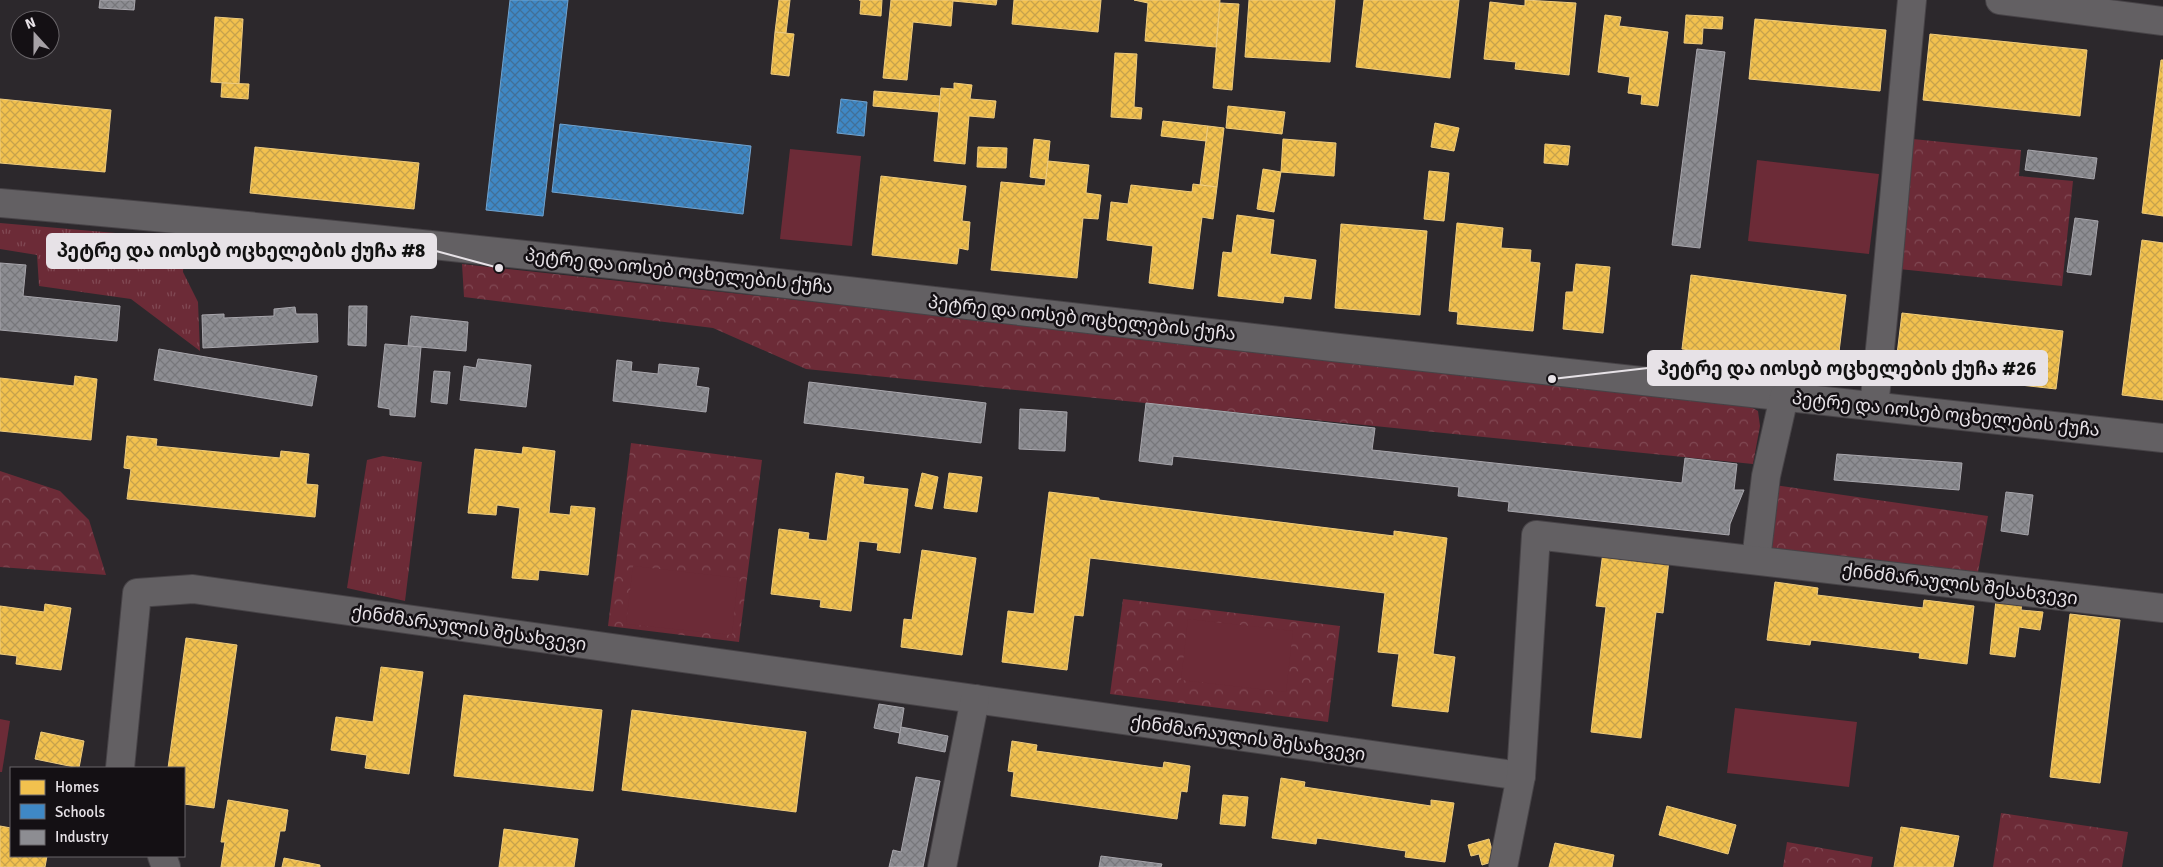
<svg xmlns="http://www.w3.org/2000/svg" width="2163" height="867" font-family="Signika,'Noto Sans Georgian',sans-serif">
<defs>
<pattern id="grass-tufts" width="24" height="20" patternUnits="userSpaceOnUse" patternTransform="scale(1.25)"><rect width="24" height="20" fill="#6c2b37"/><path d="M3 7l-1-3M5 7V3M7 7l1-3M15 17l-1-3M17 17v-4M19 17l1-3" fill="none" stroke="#814954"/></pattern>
<pattern id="forest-crowns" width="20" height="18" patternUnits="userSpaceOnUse" patternTransform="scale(1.25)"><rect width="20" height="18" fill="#6c2b37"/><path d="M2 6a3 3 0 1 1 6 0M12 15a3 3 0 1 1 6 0" fill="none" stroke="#814954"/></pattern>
<pattern id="homes-cross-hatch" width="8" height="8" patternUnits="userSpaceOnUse" patternTransform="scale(1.25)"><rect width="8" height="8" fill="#f2c14e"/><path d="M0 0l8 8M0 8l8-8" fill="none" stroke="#c7a24c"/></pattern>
<pattern id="schools-cross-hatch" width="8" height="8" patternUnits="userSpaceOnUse" patternTransform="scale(1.25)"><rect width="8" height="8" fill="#3f88c5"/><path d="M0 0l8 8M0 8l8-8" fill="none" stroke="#417098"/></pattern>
<pattern id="industry-cross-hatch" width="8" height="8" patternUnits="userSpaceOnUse" patternTransform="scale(1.25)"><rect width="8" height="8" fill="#8d8d92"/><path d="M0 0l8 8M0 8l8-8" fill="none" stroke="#77777b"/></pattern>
</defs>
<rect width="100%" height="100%" fill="#2c282c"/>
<!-- grass -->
<g fill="url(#grass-tufts)">
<polygon points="0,223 185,239 183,272 198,302 200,351 131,299 39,286 37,255 0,249"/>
<polygon points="383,456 422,462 405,601 347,588 367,460"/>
</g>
<!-- forest -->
<g fill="url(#forest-crowns)">
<polygon points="1913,139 2021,150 2019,176 2073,181 2062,286 1899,269"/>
<polygon points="462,264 1742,402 1758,411 1760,426 1753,464 806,369 713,328 464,297"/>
<polygon points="631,443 762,460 739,642 608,626"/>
<polygon points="0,471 60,491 89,520 106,575 0,567"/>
<polygon points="1775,485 1988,516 1977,578 1767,550"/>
<polygon points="1123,599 1340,626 1328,722 1110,694"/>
<polygon points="2001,813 2128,832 2122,867 1993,867"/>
<polygon points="1787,842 1873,857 1871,867 1783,867"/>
</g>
<!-- garden -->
<g fill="#6c2b37">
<polygon points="790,149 861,156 852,246 780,239"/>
<polygon points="1757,160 1879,174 1869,254 1748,241"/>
<polygon points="633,566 738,578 732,635 626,624"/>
<polygon points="1188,619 1293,631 1286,692 1181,680"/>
<polygon points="1735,708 1857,722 1849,787 1727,773"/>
<polygon points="0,719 10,721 2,772 0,772"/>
</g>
<!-- homes -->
<g fill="url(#homes-cross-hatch)" stroke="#efcb7c">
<polygon points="779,0 790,0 786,33 775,32"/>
<polygon points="859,0 882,0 881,16 860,14 861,0"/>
<polygon points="891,0 997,0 996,5 953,1 951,26 913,22 907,80 883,78"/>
<polygon points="1014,0 1101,0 1098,32 1012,24"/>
<polygon points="1134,0 1220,0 1216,47 1145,41 1148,3"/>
<polygon points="1249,0 1335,0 1330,62 1245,57"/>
<polygon points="1364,0 1459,0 1450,78 1356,67"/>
<polygon points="1525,0 1576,3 1569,75 1515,69 1516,62 1484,59 1490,2 1525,6"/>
<polygon points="1220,3 1239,4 1232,90 1213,88"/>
<polygon points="1605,15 1621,17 1619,26 1668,32 1658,106 1641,104 1642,95 1628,93 1630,77 1598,72"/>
<polygon points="1686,15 1723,17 1722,29 1703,28 1702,44 1684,43"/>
<polygon points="215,17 243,19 239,84 211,82"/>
<polygon points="1755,19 1886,30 1880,91 1749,79"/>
<polygon points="775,32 794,34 789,76 771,74"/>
<polygon points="1930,34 2087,50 2080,116 1923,100"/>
<polygon points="1115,53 1137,54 1134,107 1142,108 1141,119 1111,117"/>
<polygon points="2161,60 2163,60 2163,216 2142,213"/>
<polygon points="222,83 249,84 248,99 221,97"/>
<polygon points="954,83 972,85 970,99 996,101 994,118 969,116 965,164 934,161 941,88 954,89"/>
<polygon points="874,91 940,96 939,112 873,106"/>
<polygon points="0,99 111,110 105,172 0,163"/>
<polygon points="1228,106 1285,112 1282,134 1226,128"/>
<polygon points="1163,121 1208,126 1206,141 1161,136"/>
<polygon points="1435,123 1459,128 1454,151 1431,147"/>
<polygon points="1208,126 1224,128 1217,187 1200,185"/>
<polygon points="1034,139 1050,141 1046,179 1030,177"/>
<polygon points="1283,139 1336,143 1334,176 1281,172"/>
<polygon points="1545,144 1570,146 1568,165 1544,163"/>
<polygon points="255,147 419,163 414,209 250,193"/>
<polygon points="978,147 1007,148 1006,168 977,167"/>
<polygon points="1048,161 1089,165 1086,193 1101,195 1098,219 1083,218 1077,278 991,270 1001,182 1045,186"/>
<polygon points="1263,169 1281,172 1274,212 1257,209"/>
<polygon points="1429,171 1449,173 1444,221 1424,219"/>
<polygon points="881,176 966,186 962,221 970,222 968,250 959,248 957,264 872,255"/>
<polygon points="1193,184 1217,187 1213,219 1202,217 1193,289 1149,283 1153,246 1107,240 1111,202 1128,204 1131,185 1192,192"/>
<polygon points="1237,215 1274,220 1270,254 1316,260 1311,299 1284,296 1283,303 1218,296 1223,252 1232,253"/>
<polygon points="1457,223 1503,228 1501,248 1531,250 1530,262 1540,263 1533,331 1457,324 1458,312 1449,311"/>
<polygon points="1341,224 1427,231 1420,315 1335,308"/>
<polygon points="2142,240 2163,243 2163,400 2122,395"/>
<polygon points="1576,264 1610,267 1603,333 1563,329 1566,292 1573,292"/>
<polygon points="1691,275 1846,295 1837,368 1682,349"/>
<polygon points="1902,313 2063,331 2056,389 1895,371"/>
<polygon points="75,376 97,379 91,440 0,431 0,378 74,386"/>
<polygon points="127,436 157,439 156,446 280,458 281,451 309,454 306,484 318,485 315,517 127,499 131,469 124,468"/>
<polygon points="523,447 555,451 549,513 570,515 571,506 595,508 588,575 539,570 538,580 512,578 520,508 497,505 496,515 468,513 475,449 522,454"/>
<polygon points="836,473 864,477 863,484 908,489 900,553 877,550 878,543 859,541 851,611 820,607 821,600 771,594 779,529 809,533 808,539 827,541"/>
<polygon points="922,473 938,477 932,509 915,506"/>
<polygon points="949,473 982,477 977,512 944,508"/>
<polygon points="1049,492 1099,498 1099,500 1394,536 1394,531 1447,538 1433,654 1455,657 1448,712 1392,706 1399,654 1378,652 1385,593 1090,558 1083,616 1074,615 1067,670 1002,662 1008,611 1034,614"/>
<polygon points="922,550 976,558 962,655 901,647 904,619 912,620"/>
<polygon points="1603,552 1669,560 1663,613 1656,612 1641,738 1591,732 1606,607 1596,606"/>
<polygon points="1775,582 1818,588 1817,595 1923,608 1924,600 1974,606 1967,664 1919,658 1920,653 1811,640 1810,645 1767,640"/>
<polygon points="1996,600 2022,603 2021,610 2043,612 2040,630 2019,627 2015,657 1990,654"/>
<polygon points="45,604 71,608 61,670 16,664 17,656 0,654 0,606 44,612"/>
<polygon points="2070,614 2120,620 2100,783 2050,777"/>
<polygon points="186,638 237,645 214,808 184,804 184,768 168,768"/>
<polygon points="381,667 423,672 409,774 365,768 367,755 331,750 336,717 373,722"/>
<polygon points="464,695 602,710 593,791 454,776"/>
<polygon points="632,710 806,732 796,812 622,790"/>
<polygon points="41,732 84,741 79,768 35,759"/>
<polygon points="1012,741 1037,745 1036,751 1163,768 1164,762 1190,766 1187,792 1181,791 1177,819 1011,796 1014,772 1008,771"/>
<polygon points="1281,778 1305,782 1304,787 1431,806 1431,800 1454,803 1445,862 1405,857 1406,851 1317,838 1316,844 1272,838"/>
<polygon points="1223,795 1248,797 1245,826 1220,824"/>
<polygon points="228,800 288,810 285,831 280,831 274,867 221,867 225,842 221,842"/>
<polygon points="1667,806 1736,825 1728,854 1659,835"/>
<polygon points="0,826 11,828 11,856 47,856 45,867 0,867"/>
<polygon points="1901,827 1959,836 1953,867 1894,867"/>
<polygon points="504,829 578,839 574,867 499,867"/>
<polygon points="1489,839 1495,861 1482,865 1479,854 1471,856 1468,845"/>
<polygon points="1555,843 1614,855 1612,867 1549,867"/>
<polygon points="284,858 320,865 320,867 282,867"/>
</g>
<!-- schools -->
<g fill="url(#schools-cross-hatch)" stroke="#71a3cf">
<polygon points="510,0 568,0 543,216 486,210"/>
<polygon points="841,99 867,102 864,136 837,133"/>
<polygon points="560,124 751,146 743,214 552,192"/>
</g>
<!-- industry -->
<g fill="url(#industry-cross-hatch)" stroke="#a8a6ac">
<polygon points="100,0 135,0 134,10 99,8"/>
<polygon points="1697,49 1725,52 1700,248 1672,245"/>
<polygon points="2028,150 2097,158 2094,179 2025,170"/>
<polygon points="2075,218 2098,221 2091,275 2067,272"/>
<polygon points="0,263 26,265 23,296 120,306 117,341 0,330"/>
<polygon points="349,306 367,306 366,346 348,345"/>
<polygon points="295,307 296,314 317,314 318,342 203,348 202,315 224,314 224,318 274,316 274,309"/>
<polygon points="411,316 468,322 466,351 408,346"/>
<polygon points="385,344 421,347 415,417 390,415 390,409 378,407"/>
<polygon points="159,349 317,376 312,406 154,380"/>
<polygon points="478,359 531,365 526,407 460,400 464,366 476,368"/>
<polygon points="617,360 632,362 631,371 658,374 659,364 699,368 696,386 709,388 706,412 613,401"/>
<polygon points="434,371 450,372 447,404 431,402"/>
<polygon points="809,382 986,403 981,443 804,423"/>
<polygon points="1146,403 1375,428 1372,450 1682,483 1685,458 1737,464 1734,490 1744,490 1730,524 1729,535 1508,511 1509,502 1458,496 1459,487 1173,456 1172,465 1139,461"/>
<polygon points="1020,409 1067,412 1065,451 1019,449"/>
<polygon points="1837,454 1962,463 1959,490 1834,480"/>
<polygon points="2006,492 2033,495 2028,535 2001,531"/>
<polygon points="879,704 904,708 900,733 874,728"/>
<polygon points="901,727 948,736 945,752 898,743"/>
<polygon points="916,777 940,781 923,867 889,867 893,850 901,852"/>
<polygon points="1101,856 1162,864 1161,867 1099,867"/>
</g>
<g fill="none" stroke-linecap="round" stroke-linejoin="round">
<!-- minor casing -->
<g stroke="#474347" stroke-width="30">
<g id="minor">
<polyline points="2000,0 2163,21"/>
<path d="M0,203C323,231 645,267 968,305C1366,352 1764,395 2163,438"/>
<path d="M1874,406C1889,271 1899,135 1912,0"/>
<polyline points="1756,560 1766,476 1784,397"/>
<polyline points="120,768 137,593 193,589 1521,776"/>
<polyline points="162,856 166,867"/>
<polyline points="942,867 975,699"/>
<polyline points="1503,867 1521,776 1536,535 2163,608"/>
</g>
</g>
<!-- minor -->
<use href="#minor" stroke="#636063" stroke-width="28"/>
</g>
<g text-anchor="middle" stroke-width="5" stroke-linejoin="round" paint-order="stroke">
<!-- street labels -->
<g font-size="18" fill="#e7e2e7" stroke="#141014">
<text transform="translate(679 271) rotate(6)" y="6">პეტრე და იოსებ ოცხელების ქუჩა</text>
<text transform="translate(1082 318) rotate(6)" y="6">პეტრე და იოსებ ოცხელების ქუჩა</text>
<text transform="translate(1946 414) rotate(6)" y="6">პეტრე და იოსებ ოცხელების ქუჩა</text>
<text transform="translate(1960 584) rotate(7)" y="6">ქინძმარაულის შესახვევი</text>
<text transform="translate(469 628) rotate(8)" y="6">ქინძმარაულის შესახვევი</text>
<text transform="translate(1248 738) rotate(8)" y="6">ქინძმარაულის შესახვევი</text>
</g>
</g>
<!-- callouts -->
<path fill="none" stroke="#e7e2e7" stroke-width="2" d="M499 268L436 251M1552 379L1648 368"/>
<g fill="#e7e2e7" stroke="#141014" stroke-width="2">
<circle cx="499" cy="268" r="5"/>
<circle cx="1552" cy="379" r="5"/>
</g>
<g fill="#e7e2e7" stroke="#e7e2e7" stroke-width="2">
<rect x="47" y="234" width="389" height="34" rx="5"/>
<rect x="1648" y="351" width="399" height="34" rx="5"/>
</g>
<g font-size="19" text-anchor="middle" font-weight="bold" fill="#111">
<text x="241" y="257">პეტრე და იოსებ ოცხელების ქუჩა #8</text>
<text x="1847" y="375">პეტრე და იოსებ ოცხელების ქუჩა #26</text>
</g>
<!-- legend -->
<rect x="10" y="767" width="175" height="90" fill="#141014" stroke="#686468"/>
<rect x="20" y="780" width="25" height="15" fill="#f2c14e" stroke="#686468"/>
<text x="55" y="792" font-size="15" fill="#e7e2e7">Homes</text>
<rect x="20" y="804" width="25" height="15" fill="#3f88c5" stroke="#686468"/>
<text x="55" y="817" font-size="15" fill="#e7e2e7">Schools</text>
<rect x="20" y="830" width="25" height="15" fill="#8d8d92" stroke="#686468"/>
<text x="55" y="842" font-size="15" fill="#e7e2e7">Industry</text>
<!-- north arrow -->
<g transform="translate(35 35) rotate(339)"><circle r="24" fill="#141014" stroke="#686468"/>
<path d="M0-4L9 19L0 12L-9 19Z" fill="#a6a1a6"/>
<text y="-8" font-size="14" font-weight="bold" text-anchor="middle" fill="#e7e2e7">N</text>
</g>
</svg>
